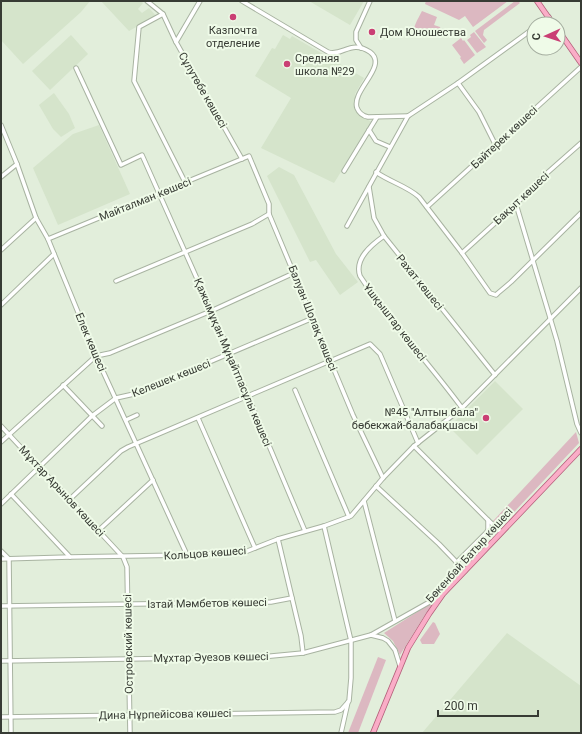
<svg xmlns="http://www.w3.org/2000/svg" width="582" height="734" font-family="Roboto,sans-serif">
<rect width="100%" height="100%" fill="#e2eedb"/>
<!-- built -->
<g fill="#d5e4cb">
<polygon points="1,1 90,1 81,12 23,64 1,40"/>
<polygon points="101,1 141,1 143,3 138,9 142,13 149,8 156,16 129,31"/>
<polygon points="309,1 364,1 350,25"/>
<polygon points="71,35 88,54 50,90 32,71"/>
<polygon points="283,35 290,39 292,36 364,78 355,94 355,107 359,115 372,122 334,183 261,148 291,98 255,76 272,48 275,49"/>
<polygon points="54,93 69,114 75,128 61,137 53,129 39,105"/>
<polygon points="99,125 130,194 58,225 33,168 73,134"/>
<polygon points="279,167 294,175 336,254 358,282 340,295 316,260 310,262 267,176"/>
<polygon points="495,381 523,409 477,455 449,427"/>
<polygon points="507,633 581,686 581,733 422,733"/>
</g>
<!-- green -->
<g fill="#dcb8c1">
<polygon points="426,1 508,1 473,27 465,16 459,20 425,4"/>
<polygon points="515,1 518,1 520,3 484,30 483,35 487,40 484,43 475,31"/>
<path d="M422,11L437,17L434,25L440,27L441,30L435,34L431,33L429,35L413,37C412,28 418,19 422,11Z"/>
<polygon points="474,32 486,47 477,53 467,40 471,37 470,35"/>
<polygon points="461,38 463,41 464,40 475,55 464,64 460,58 461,57 452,45"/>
<polygon points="576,432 579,443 500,527 493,521"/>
<polygon points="436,600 423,618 400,655 393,641 384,633"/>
<polygon points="433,622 435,623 440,634 434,644 422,644 420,640"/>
<polygon points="378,657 386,660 358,733 348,733"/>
</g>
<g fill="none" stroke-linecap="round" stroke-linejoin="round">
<!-- minor casing -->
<g stroke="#a8b3a1" stroke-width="5.5">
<g id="minor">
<polyline points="147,1 163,14 176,42"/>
<polyline points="200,1 176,42 242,159"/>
<path d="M242,1L328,52C342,57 351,39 370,52C389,66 351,90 357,108C359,113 363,116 368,117L408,116"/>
<polyline points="163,14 139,27 134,81 185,182"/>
<polyline points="539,24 549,17"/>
<polyline points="361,48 356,40 356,32 370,1"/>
<polyline points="76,68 121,165 142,155 230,353 305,531"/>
<polyline points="458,83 479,112 495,144"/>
<polyline points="1,125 17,164 36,218 48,239 96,356 187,555"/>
<polyline points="369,130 376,141 390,147"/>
<polyline points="344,171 377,117"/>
<path d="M376,172C390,182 407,186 419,197L462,253L490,293L496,295L498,293L511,282L581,213"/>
<polyline points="1,177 17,164"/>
<polyline points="369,187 374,218 384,236 495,375"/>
<polyline points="516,204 557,341 577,424 581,433"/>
<polyline points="427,207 581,67"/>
<polyline points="347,226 408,116 458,83 534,28"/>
<path d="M384,236C371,245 354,259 360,276C391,323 429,363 462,408"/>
<polyline points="48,239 249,156 269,204 269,214 353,415 383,478"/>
<polyline points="1,250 36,218"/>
<polyline points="462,253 516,204 538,181 581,143"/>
<polyline points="116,281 252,224 269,214"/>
<polyline points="1,305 54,254"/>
<polyline points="63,385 102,426"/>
<polyline points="295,390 349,517"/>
<polyline points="198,418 255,548"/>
<polyline points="126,420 137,415"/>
<polyline points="1,426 123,557 127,567 130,733"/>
<polyline points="1,442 96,356 110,353 211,311 294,273"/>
<polyline points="414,446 488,520 488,530 486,533 456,563"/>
<polyline points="376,486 439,544 465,571"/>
<polyline points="11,494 70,557"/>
<polyline points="70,499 121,451 128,447 370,344 380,354 418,443"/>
<polyline points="364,501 395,621"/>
<polyline points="1,504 92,416 116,398 134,394 313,318"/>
<polyline points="488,520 501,532"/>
<polyline points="99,530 153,480"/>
<polyline points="278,539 301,636 303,653"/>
<polyline points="1,551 9,559 11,733"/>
<polyline points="1,559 70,557 187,555 245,552 278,539 324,526 351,516 383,478 414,446 462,408 581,288"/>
<polyline points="1,606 271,602 292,598"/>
<polyline points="371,635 442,595"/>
<polyline points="1,661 261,657 303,653 371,635 383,638 388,641 395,650 400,666"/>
<polyline points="1,717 335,712 341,710 349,701 351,678 351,641 324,526"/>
<polyline points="341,733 348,702"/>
</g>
</g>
<!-- major casing -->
<g stroke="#b4617b" stroke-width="6">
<g id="major">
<polyline points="537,1 553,24"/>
<polyline points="558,30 581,63"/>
<polyline points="373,733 408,648 429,614 443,594 581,449"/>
</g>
</g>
<!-- minor -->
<use href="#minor" stroke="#fff" stroke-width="3.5"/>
<!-- major -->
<use href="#major" stroke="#faadc7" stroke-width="4.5"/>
</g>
<!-- markers -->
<g fill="#ca3f74" stroke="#effbe8" stroke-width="1.5">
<circle cx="233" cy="17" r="4"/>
<circle cx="372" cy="32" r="4"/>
<circle cx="287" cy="64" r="4"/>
<circle cx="486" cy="418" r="4"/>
</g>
<g text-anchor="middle" stroke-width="4" stroke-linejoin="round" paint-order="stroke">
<!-- poi labels -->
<g font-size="11" fill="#373b34" stroke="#effbe8" text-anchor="start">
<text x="233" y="34" text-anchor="middle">Казпочта<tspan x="233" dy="13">отделение</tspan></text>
<text x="380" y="36">Дом Юношества</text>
<text x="295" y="62">Средняя<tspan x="295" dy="13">школа №29</tspan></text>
<text x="478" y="416" text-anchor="end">№45 "Алтын бала"<tspan x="478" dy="13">бөбекжай-балабақшасы</tspan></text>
</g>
<!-- street labels -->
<g font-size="11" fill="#373b34" stroke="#effbe8">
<text transform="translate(203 90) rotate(60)" y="4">Сұлутөбе көшесі</text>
<text transform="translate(504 137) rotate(-43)" y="4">Бәйтерек көшесі</text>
<text transform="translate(521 198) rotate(-43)" y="4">Бақыт көшесі</text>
<text transform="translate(145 199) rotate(-22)" y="4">Майталман көшесі</text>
<text transform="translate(420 282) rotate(51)" y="4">Рахат көшесі</text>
<text transform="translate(313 318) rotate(68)" y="4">Балуан Шолақ көшесі</text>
<text transform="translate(395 322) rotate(52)" y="4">Ұшқыштар көшесі</text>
<text transform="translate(91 342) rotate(67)" y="4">Елек көшесі</text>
<text transform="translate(233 362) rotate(67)" y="4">Қажымұқан Мұңайтпасұлы көшесі</text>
<text transform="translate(171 378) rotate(-22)" y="4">Келешек көшесі</text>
<text transform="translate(62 491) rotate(47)" y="4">Мұхтар Арынов көшесі</text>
<text transform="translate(205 553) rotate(-4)" y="4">Кольцов көшесі</text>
<text transform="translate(469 555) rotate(-48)" y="4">Бөкенбай Батыр көшесі</text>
<text transform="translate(207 603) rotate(-1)" y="4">Ізтай Мәмбетов көшесі</text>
<text transform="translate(128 644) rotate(-91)" y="4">Островский көшесі</text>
<text transform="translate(211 657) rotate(-1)" y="4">Мұхтар Әуезов көшесі</text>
<text transform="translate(165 714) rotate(-1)" y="4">Дина Нұрпейісова көшесі</text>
</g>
</g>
<!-- border -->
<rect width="582" height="734" fill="none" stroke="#373b34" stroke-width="4"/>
<!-- north arrow -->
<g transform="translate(546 36) rotate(267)"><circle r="19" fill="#effbe8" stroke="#a5aea0"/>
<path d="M0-3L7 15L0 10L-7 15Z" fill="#ca3f74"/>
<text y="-6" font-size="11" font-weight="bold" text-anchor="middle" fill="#373b34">С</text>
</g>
<!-- scale -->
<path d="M438 710v6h100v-6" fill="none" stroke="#373b34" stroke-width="2"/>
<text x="444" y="710" font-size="12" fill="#373b34" stroke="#effbe8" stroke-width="3" paint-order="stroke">200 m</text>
</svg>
